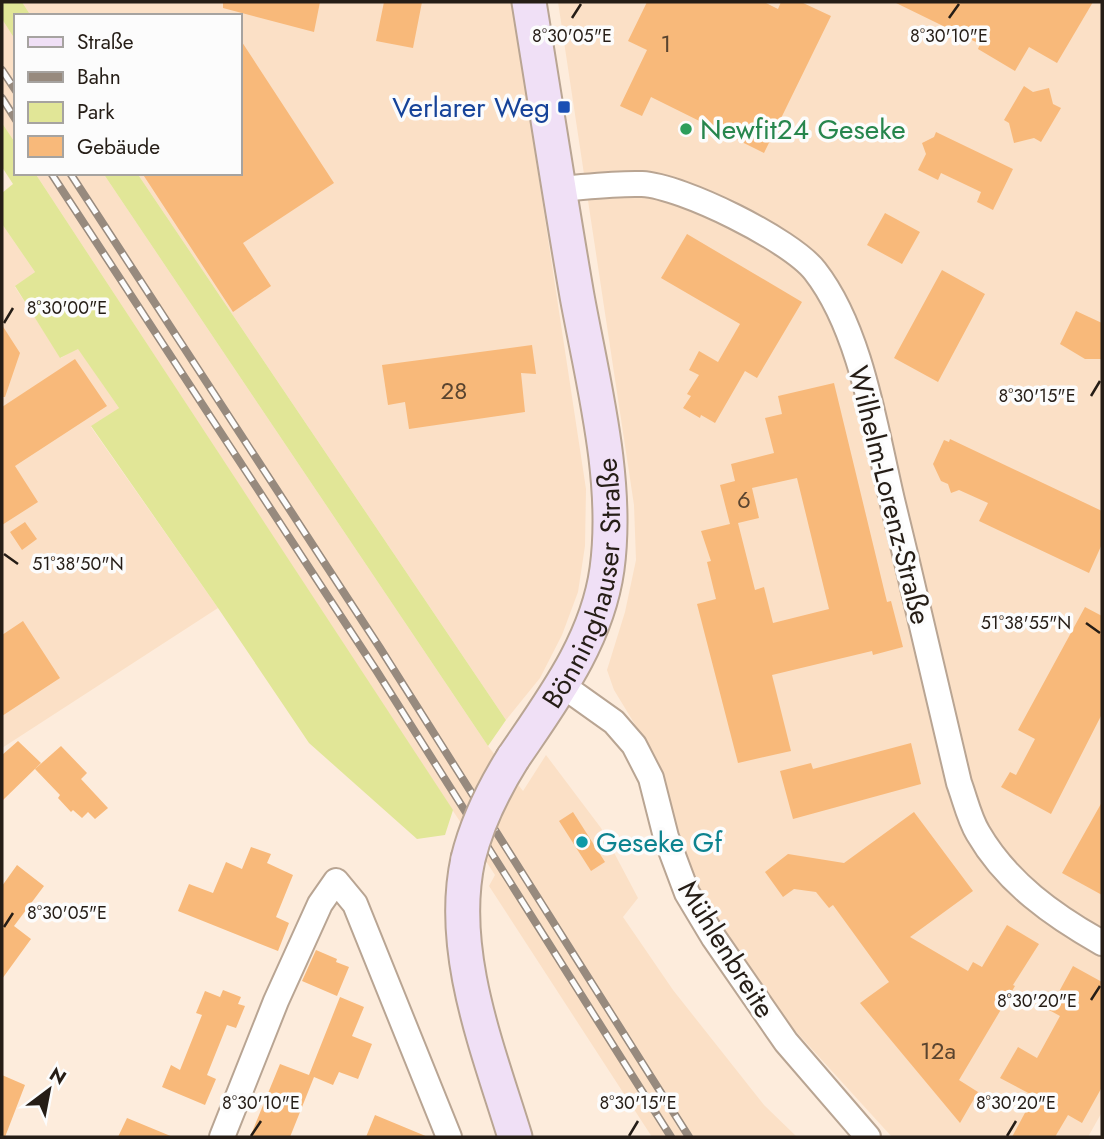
<svg xmlns="http://www.w3.org/2000/svg" width="1104" height="1139" font-family="Jost,sans-serif">
<style>
.built{fill:#fbe0c6}
.green{fill:#e1e697}
.building{fill:#f8b97a;fill-rule:evenodd}
.lines{fill:none;stroke-linecap:round;stroke-linejoin:round}
.minor-casing{stroke:#b9a593;stroke-width:28}
.secondary-casing{stroke:#b9a593;stroke-width:37}
.minor{stroke:#fff;stroke-width:24}
.secondary{stroke:#f0e0f6;stroke-width:33}
.rail-casing{stroke:#978a7e;stroke-width:8}
.rail{stroke:#fcfcfc;stroke-width:5;stroke-dasharray:16;stroke-linecap:butt}
.secondary-bridge-casing{stroke:#b9a593;stroke-width:37;stroke-linecap:butt}
.secondary-bridge{stroke:#f0e0f6;stroke-width:33}
.ticks{fill:none;stroke:#251d16;stroke-width:2.5}
.transit-dot{fill:#1a4fb4;stroke:#fcfcfc;stroke-width:2.5}
.leisure-dot{fill:#2e9e5b;stroke:#fcfcfc;stroke-width:2.5}
.culture-dot{fill:#0f9aa8;stroke:#fcfcfc;stroke-width:2.5}
.labels{text-anchor:middle;stroke-width:7;stroke-linejoin:round;paint-order:stroke}
.number-label{font-size:24px;fill:#5a442f}
.transit-label{font-size:28px;fill:#164399;stroke:#fcfcfc;text-anchor:end}
.leisure-label{font-size:28px;fill:#27864d;stroke:#fcfcfc;text-anchor:start}
.street-label{font-size:28px;fill:#251d16;stroke:#fcfcfc}
.culture-label{font-size:28px;fill:#0d838f;stroke:#fcfcfc;text-anchor:start}
.ticks-label{font-size:18px;text-anchor:middle;fill:#251d16;stroke:#fcfcfc;stroke-width:7;stroke-linejoin:round;paint-order:stroke}
</style>
<rect width="100%" height="100%" fill="#fdecdc"/>
<path class="built" d="M22,2H512L586,489L585,546L578,592L562,635L540,678L506,720L137,173H240V16H31Z
M558,2H1102V1112L1088,1137H892L789,1024L720,925L687,865L656,759L614,690L607,670L625,612L636,560L634,505Z
M2,19L16,41V144L2,123Z
M35,173H103L488,746L523,791L546,755L601,828L638,898L623,917L673,990L764,1105L797,1137H652L489,886L495,875Z
M2,224L35,272L15,287L61,358L78,348L119,408L91,427L218,608L2,748Z"/>
<path class="green" d="M2,2H22L31,16H16V41L2,19Z
M2,123L16,144V173H35L453,810L445,835L417,839L309,743L218,608L91,426L119,408L78,349L60,358L15,286L35,272L2,224V193L13,184L2,167Z
M103,173H137L506,720L488,746Z"/>
<path class="building" d="M223,2H320L314,32L223,8Z
M384,2H422L413,48L376,41Z
M647,2H764L778,9L781,2H801L831,16L764,153L651,97L642,116L620,106L647,50L628,41Z
M894,2H1093L1057,63L1029,47L1015,71L978,49L980,44Z
M240,39L334,183L243,243L271,286L233,312L142,173H240Z
M1024,86L1033,92L1049,88L1053,104L1061,108L1041,142L1034,138L1014,143L1009,123L1004,120Z
M936,132L1013,169L993,210L977,202L981,192L941,173L938,180L918,170L926,154L922,143L934,137Z
M885,213L920,232L902,264L867,245Z
M687,234L802,302L757,378L745,371L715,423L701,415L700,418L683,408L691,396L687,394L699,375L689,370L699,351L718,362L740,324L661,278Z
M942,270L985,294L938,382L894,358Z
M1076,311L1102,323V359H1085L1060,344Z
M2,325L20,353L5,397H2Z
M532,345L536,374L521,373L525,412L409,429L405,402L388,405L382,365Z
M75,359L107,406L15,466L38,502L2,525V407Z
M834,383L887,602L891,601L903,647L873,655L872,651L772,675L791,751L738,763L697,604L716,599L707,562L711,561L701,531L730,524L720,485L735,481L731,464L774,453L765,418L782,414L778,396ZM797,478L829,609L773,623L764,587L755,590L738,523L759,518L752,488Z
M950,439L1102,511V544L1089,573L979,521L988,503L959,490L951,493L948,484L941,481L933,464L944,440L949,442Z
M25,522L37,539L22,550L10,532Z
M1085,607L1102,616V714L1051,814L1001,787L1010,772L1016,775L1035,739L1018,730Z
M23,621L60,678L2,716V635Z
M18,741L41,763L2,801V755Z
M911,743L921,784L793,819L780,771L811,763L813,769Z
M61,746L87,773L81,779L108,808L95,819L88,812L82,818L73,810L71,812L58,798L60,795L35,769Z
M1102,802V895L1062,873Z
M573,812L605,862L591,871L559,821Z
M914,812L973,891L910,937L968,971L973,962L982,967L1007,925L1039,944L1013,985L1015,986L959,1080L978,1092L960,1123L860,1003L889,982L833,905L829,908L816,892L794,889L783,897L765,872L788,854L844,863Z
M251,847L271,854L267,863L293,875L276,917L289,923L278,951L178,911L189,884L213,893L226,862L242,869Z
M17,865L44,886L14,926L31,939L2,979V886Z
M316,950L337,959L336,962L349,967L337,996L302,981Z
M1073,966L1102,982V1087L1082,1123L1068,1115L1055,1137H1012L1034,1096L1000,1078L1018,1047L1037,1058L1060,1016L1049,1010Z
M223,990L241,997L238,1004L245,1006L236,1028L227,1025L207,1075L216,1079L205,1105L162,1087L171,1065L180,1070L202,1015L196,1013L205,991L220,997Z
M340,997L364,1007L352,1036L372,1044L358,1079L339,1072L333,1085L314,1077L290,1137H250L280,1064L309,1075Z
M2,1075L25,1085L5,1137H2Z
M375,1115L428,1137H366Z
M127,1118L173,1137H118Z"/>
<g class="lines">
<g class="minor-casing">
<path id="minor" d="M558,189C586,187 615,183 642,184C682,186 791,240 815,271C861,330 875,428 892,500C915,594 937,688 959,783C965,799 969,818 978,833C1007,883 1054,916 1102,943
M562,685L614,722L634,745L651,778L666,837L687,893L714,938L786,1042L868,1137
M222,1137L276,1001L320,904L336,881L355,904L449,1137"/>
</g>
<g class="secondary-casing">
<g id="secondary">
<path id="s1" d="M513,758C553,699 597,641 607,569C619,481 593,383 577,296C560,198 545,100 529,2"/>
<path d="M468,859C448,951 488,1049 515,1137"/>
</g>
</g>
<use href="#minor" class="minor"/>
<use href="#secondary" class="secondary"/>
<g class="rail-casing">
<path id="rail" d="M2,70L16,91
M2,98L16,120
M51,173L376,670L671,1137
M70,173L380,648L689,1137"/>
</g>
<use href="#rail" class="rail"/>
<g class="secondary-bridge-casing">
<path id="secondary-bridge" d="M468,859C477,822 493,790 513,758"/>
</g>
<use href="#secondary-bridge" class="secondary-bridge"/>
</g>
<path class="ticks" d="M572,18L581,4M949,18L959,4M4,323L13,308M1091,396L1100,381M4,554L18,564M1086,623L1100,633M4,927L13,913M1091,1000L1100,986M251,1136L261,1121M629,1136L638,1121M1007,1136L1016,1121"/>
<rect class="transit-dot" x="557" y="100" width="14" height="14" rx="3.5"/>
<circle class="leisure-dot" cx="686" cy="129" r="7"/>
<circle class="culture-dot" cx="582" cy="842" r="7"/>
<g class="labels">
<g class="number-label">
<text x="666" y="52">1</text>
<text x="454" y="399">28</text>
<text x="744" y="508">6</text>
<text x="938" y="1059">12a</text>
</g>
<g class="transit-label">
<text x="550" y="117">Verlarer Weg</text>
</g>
<g class="leisure-label">
<text x="700" y="139">Newfit24 Geseke</text>
</g>
<g class="street-label">
<text transform="translate(890 495) rotate(76)" y="10">Wilhelm-Lorenz-Straße</text>
<text dy="10" stroke="none"><textPath href="#s1" startOffset="194">Bönninghauser Straße</textPath></text>
<text transform="translate(727 949) rotate(58)" y="10">Mühlenbreite</text>
</g>
<g class="culture-label">
<text x="596" y="852">Geseke Gf</text>
</g>
</g>
<g class="ticks-label">
<text x="572" y="42">8°30'05"E</text>
<text x="949" y="42">8°30'10"E</text>
<text x="67" y="314">8°30'00"E</text>
<text x="1037" y="402">8°30'15"E</text>
<text x="78" y="570">51°38'50"N</text>
<text x="1026" y="629">51°38'55"N</text>
<text x="67" y="919">8°30'05"E</text>
<text x="1037" y="1007">8°30'20"E</text>
<text x="261" y="1109">8°30'10"E</text>
<text x="638" y="1109">8°30'15"E</text>
<text x="1016" y="1109">8°30'20"E</text>
</g>
<rect width="1104" height="1139" fill="none" stroke="#251d16" stroke-width="7"/>
<rect x="14" y="14" width="228" height="161" fill="#fcfcfc" stroke="#a6a3a0" stroke-width="2"/>
<rect x="28" y="37" width="35" height="10" fill="#f0e0f6" stroke="#a6a3a0" stroke-width="2"/>
<text x="77" y="49" font-size="21" fill="#251d16">Straße</text>
<rect x="28" y="72" width="35" height="10" fill="#978a7e" stroke="#a6a3a0" stroke-width="2"/>
<text x="77" y="84" font-size="21" fill="#251d16">Bahn</text>
<rect x="28" y="102" width="35" height="21" fill="#e1e697" stroke="#a6a3a0" stroke-width="2"/>
<text x="77" y="119" font-size="21" fill="#251d16">Park</text>
<rect x="28" y="136" width="35" height="21" fill="#f8b97a" stroke="#a6a3a0" stroke-width="2"/>
<text x="77" y="154" font-size="21" fill="#251d16">Gebäude</text>
<g transform="translate(49 1090) rotate(32)" stroke="#fcfcfc" stroke-width="5" paint-order="stroke">
<path d="M0-5L12 26L0 18L-12 26Z" fill="#251d16"/>
<text y="-10" font-size="19" font-weight="bold" text-anchor="middle" fill="#251d16">N</text>
</g>
</svg>
